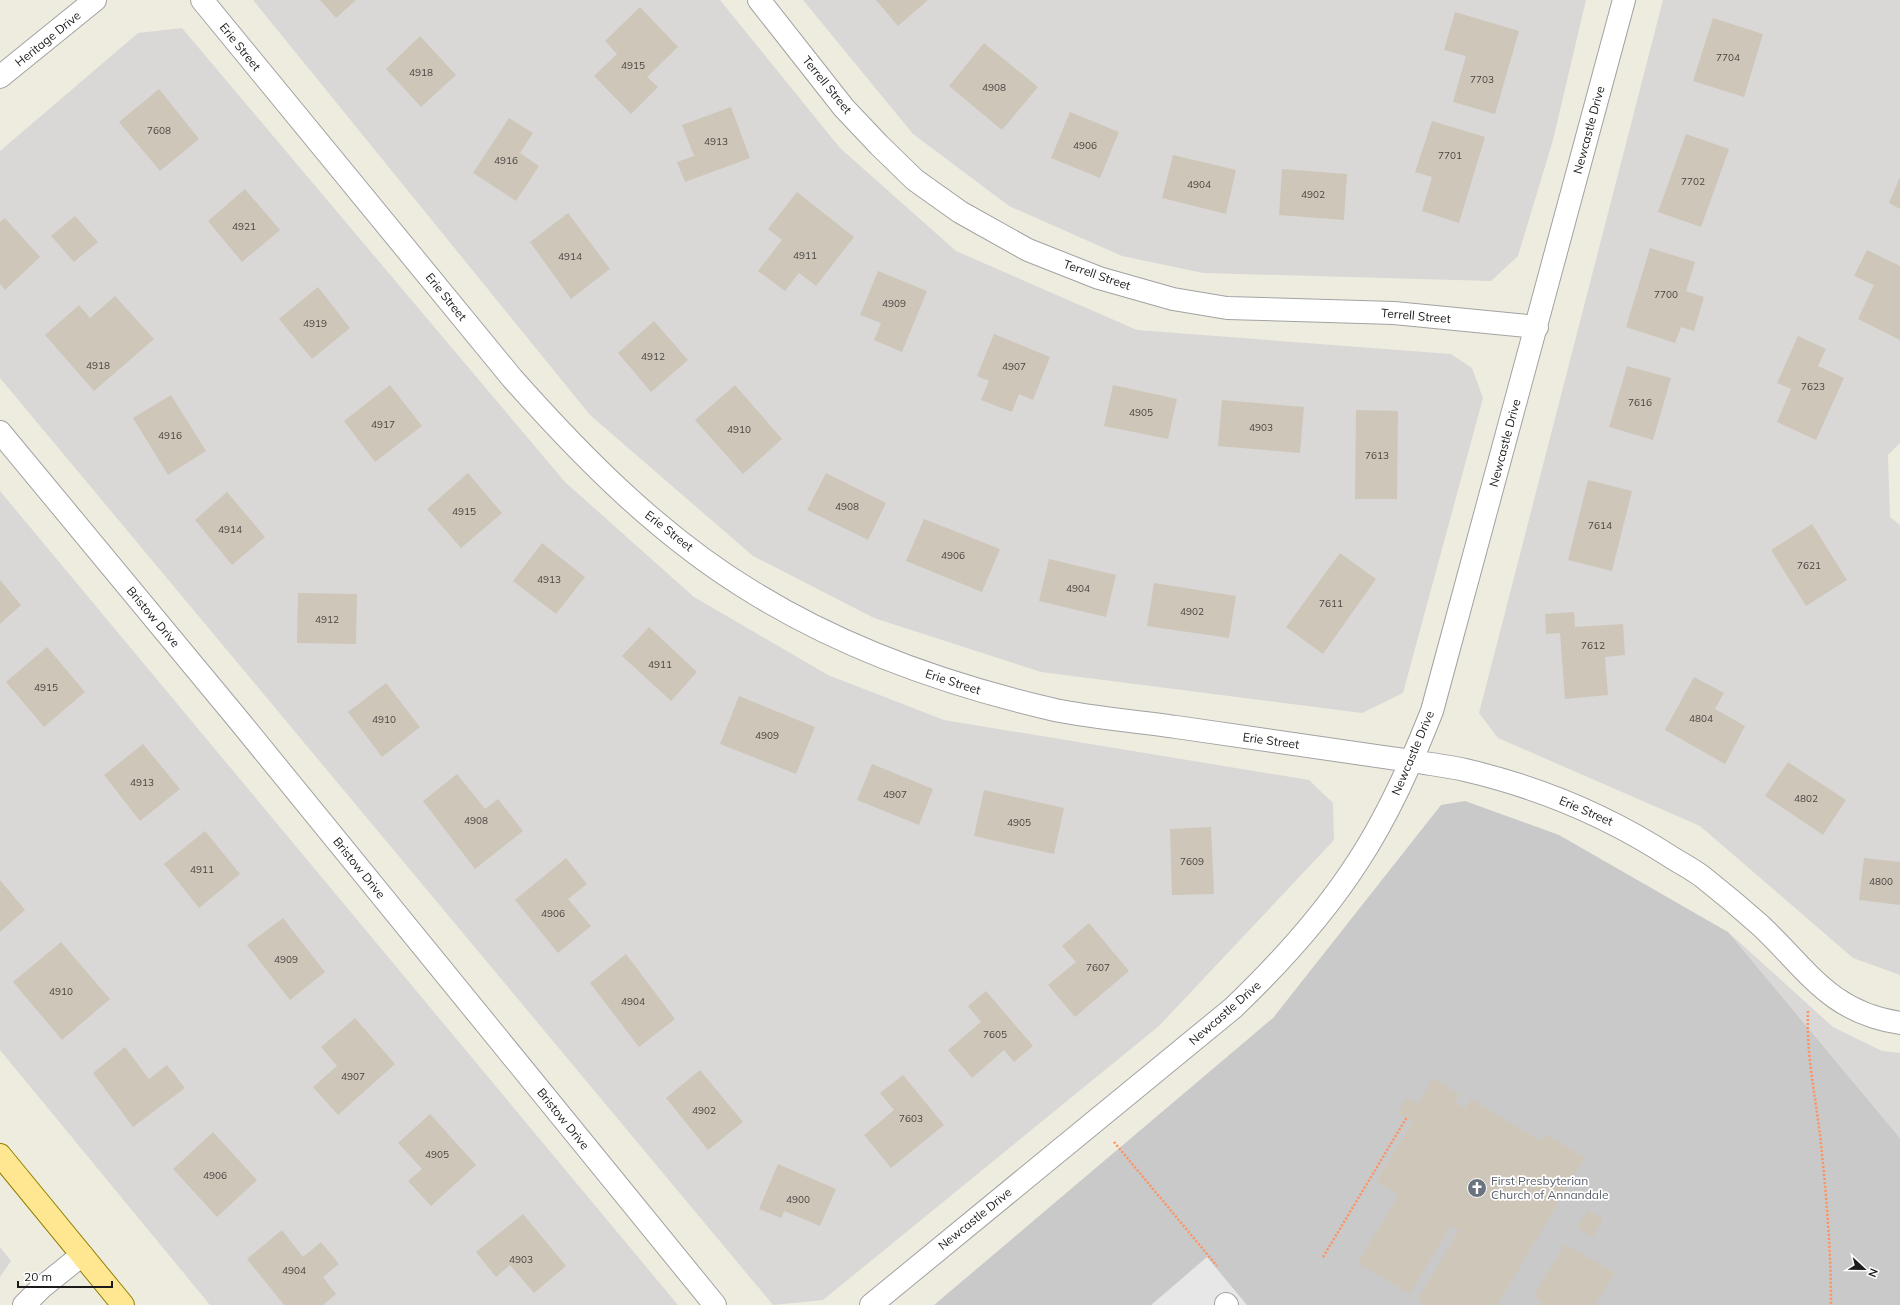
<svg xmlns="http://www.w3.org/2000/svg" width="1900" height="1305" font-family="Mulish,sans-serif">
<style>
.residential{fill:#d9d8d7}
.religious{fill:#c9c9c9}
.parking{fill:#e7e7e7}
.building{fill:#cec6b8}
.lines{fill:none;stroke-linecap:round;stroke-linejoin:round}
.minor-casing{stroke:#a2a2a2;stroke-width:24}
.major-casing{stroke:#918000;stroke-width:24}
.path{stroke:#ff915e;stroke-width:2.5;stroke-dasharray:2 2;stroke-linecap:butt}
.minor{stroke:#fff;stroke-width:22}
.major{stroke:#ffe792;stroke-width:22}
.labels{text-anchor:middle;stroke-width:3.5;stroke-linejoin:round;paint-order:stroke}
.number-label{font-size:10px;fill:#484642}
.street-label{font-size:12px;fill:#1b1b1b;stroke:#fff}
.worship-label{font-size:12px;fill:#5b616d;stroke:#fff;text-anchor:start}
</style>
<rect width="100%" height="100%" fill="#eeecdf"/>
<path class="residential" d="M253,0H720L840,148L956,251L1137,330L1451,354L1472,368L1483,398L1403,693L1362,713L1041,672L874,618L753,556L590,415Z
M803,0H1586L1553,140L1518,256L1491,281L1203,273L1122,256L1009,206L913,134Z
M1663,0H1900V443L1888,455L1890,517L1900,525V975L1853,958L1700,826L1498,738L1479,713Z
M182,28L565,482L694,597L828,675L944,720L1309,780L1333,803L1334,840L1159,1026L823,1300L773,1305L0,378V151L138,33Z
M0,491L678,1305H210L0,1050Z
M1728,932L1833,1027L1882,1051L1900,1053V1138Z
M0,1247L11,1261L0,1277Z"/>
<path class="religious" d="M1465,801L1559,835L1728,932L1900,1138V1305H934L1273,1018L1441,805Z"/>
<path class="parking" d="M1207,1257L1247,1305H1151Z"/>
<path class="building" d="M320,0H356L336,18Z
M876,0H928L898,26Z
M640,7L678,47L647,77L658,87L631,114L594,76L617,54L605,41Z
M1455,12L1519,31L1495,114L1453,102L1466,56L1444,50Z
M1713,18L1763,34L1744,97L1693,81Z
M420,36L456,75L421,107L386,69Z
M984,43L1038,87L1002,130L949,86Z
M159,89L199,139L160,171L119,122Z
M731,107L750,158L685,182L677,162L694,156L682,125Z
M1070,112L1119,132L1100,178L1051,158Z
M509,118L533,133L520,153L539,166L516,201L473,173Z
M1432,121L1485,137L1459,223L1422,211L1432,177L1415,172Z
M1686,134L1729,149L1701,227L1658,212Z
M1173,155L1236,170L1226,214L1162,198Z
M1282,169L1347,174L1344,220L1279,215Z
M1900,177V209L1889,203Z
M245,189L280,230L242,262L208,221Z
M797,192L854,237L816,286L799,273L785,291L758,271L782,240L768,229Z
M568,213L610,269L571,299L530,242Z
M75,216L98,242L74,262L51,236Z
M5,218L40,257L5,290L0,284V222Z
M1650,248L1695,262L1686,291L1704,297L1694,331L1681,327L1675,343L1626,327Z
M1867,250L1900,266V340L1858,319L1874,285L1854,276Z
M878,271L927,291L902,352L874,340L881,323L860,315Z
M318,287L350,328L312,359L279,319Z
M115,296L154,339L94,391L45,335L79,305L90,318Z
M654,321L688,360L651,392L618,353Z
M994,334L1050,357L1033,400L1019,394L1012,412L981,400L989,381L977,376Z
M1798,336L1826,349L1818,366L1844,378L1816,440L1777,422L1791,389L1777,383Z
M1627,366L1671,378L1653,440L1609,427Z
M390,385L422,426L375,462L344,421Z
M735,385L782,439L743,474L695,420Z
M1113,385L1177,399L1168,439L1104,426Z
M171,395L206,451L168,475L133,418Z
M1222,400L1304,407L1300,453L1218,446Z
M1356,410L1398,411L1397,499H1355Z
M468,473L502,513L461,548L427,509Z
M826,473L886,503L868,540L807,510Z
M1588,480L1632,491L1612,571L1568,560Z
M227,492L265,537L232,565L195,520Z
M924,519L1000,549L982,592L906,561Z
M1812,524L1847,580L1806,606L1771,550Z
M542,543L585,577L556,614L513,581Z
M1340,553L1376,579L1323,654L1286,627Z
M1049,559L1116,575L1106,617L1039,601Z
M0,580L21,605L0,624Z
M1154,583L1236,596L1229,638L1147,626Z
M298,593L357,594L356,644L297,643Z
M1574,612L1575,627L1623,624L1625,655L1605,657L1608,695L1565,699L1560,633L1546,634L1545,614Z
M649,627L697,672L671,701L622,656Z
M47,647L85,692L44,727L6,682Z
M1694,677L1724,693L1715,709L1745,726L1725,764L1665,730Z
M386,683L420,727L382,757L348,712Z
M739,696L815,727L796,774L720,744Z
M143,744L180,789L140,821L104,775Z
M1788,762L1846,800L1823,835L1765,796Z
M872,764L933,789L919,825L857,800Z
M457,774L485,809L498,799L523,831L475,869L423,801Z
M984,790L1064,808L1054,854L974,836Z
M1211,827L1214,894L1172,895L1170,829Z
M205,831L240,874L199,908L164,864Z
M566,858L587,884L568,899L591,926L558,953L515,900Z
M1864,858L1900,862V905L1859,900Z
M0,880L25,910L0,932Z
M283,918L325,972L290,1000L247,945Z
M1089,923L1129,971L1075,1017L1048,985L1076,962L1062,946Z
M61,942L110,999L62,1040L13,982Z
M626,954L675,1019L639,1047L590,983Z
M986,991L1033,1046L1014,1062L1004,1050L972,1078L948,1050L981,1022L968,1006Z
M355,1018L395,1064L338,1115L313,1087L337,1066L321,1047Z
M125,1047L149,1079L167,1065L185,1088L133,1127L93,1073Z
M700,1070L743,1122L708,1150L666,1098Z
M903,1075L944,1125L891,1168L864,1135L894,1110L880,1093Z
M1433,1078L1459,1094L1455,1102L1465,1109L1471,1099L1540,1141L1545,1134L1585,1158L1497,1305H1425L1417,1300L1459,1230L1451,1225L1410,1294L1358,1263L1399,1195L1376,1181L1413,1121L1398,1113L1407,1098L1418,1104Z
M430,1114L476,1165L431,1206L408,1181L422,1169L398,1143Z
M213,1132L257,1180L217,1217L173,1169Z
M778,1164L836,1189L820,1226L784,1211L781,1218L759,1209Z
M1588,1210L1603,1219L1593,1237L1577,1228Z
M523,1214L566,1266L534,1293L510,1265L496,1277L476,1252Z
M282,1230L303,1257L321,1242L339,1264L323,1277L336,1294L323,1305H284L247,1259Z
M1565,1244L1615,1273L1595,1305H1540L1542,1302L1533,1297Z"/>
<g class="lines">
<g class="minor-casing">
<path id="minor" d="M202,0L512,378C584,459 661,537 754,593C845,649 951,686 1055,710C1094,718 1136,721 1176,727C1254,738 1333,750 1412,761C1429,764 1448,766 1465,770C1538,787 1608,816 1671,857C1682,864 1694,870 1704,878C1723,893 1742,909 1760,925C1808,970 1829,1012 1900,1023
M759,0L844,108L879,145L915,180L960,212L1028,250L1099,278L1173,299L1227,308L1394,313L1537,327
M0,77L95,0
M0,432L241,723L715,1305
M1226,1304L1227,1305
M24,1305L41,1288L82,1255
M871,1305L1233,1008C1279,964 1322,917 1357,863C1388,816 1411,764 1432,711L1624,0"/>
</g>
<g class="major-casing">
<path id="major" d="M0,1155L123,1305"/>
</g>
<path class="path" d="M1808,1011C1806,1052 1815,1094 1820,1135C1826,1191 1831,1248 1831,1305
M1114,1142L1217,1266
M1323,1257L1407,1117"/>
<use href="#minor" class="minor"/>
<use href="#major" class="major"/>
</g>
<defs>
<g id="church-disc" transform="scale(1)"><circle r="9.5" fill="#6b7280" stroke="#fff"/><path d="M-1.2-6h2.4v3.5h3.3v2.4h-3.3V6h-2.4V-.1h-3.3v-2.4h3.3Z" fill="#fff"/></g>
</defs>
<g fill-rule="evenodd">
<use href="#church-disc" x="1477" y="1188"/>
</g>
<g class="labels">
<g class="number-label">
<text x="1728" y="61">7704</text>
<text x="633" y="69">4915</text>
<text x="421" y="76">4918</text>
<text x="1482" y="83">7703</text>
<text x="994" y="91">4908</text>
<text x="159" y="134">7608</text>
<text x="716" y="145">4913</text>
<text x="1085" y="149">4906</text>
<text x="1450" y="159">7701</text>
<text x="506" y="164">4916</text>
<text x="1693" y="185">7702</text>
<text x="1199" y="188">4904</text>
<text x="1313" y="198">4902</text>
<text x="244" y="230">4921</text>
<text x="805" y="259">4911</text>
<text x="570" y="260">4914</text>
<text x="1666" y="298">7700</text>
<text x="894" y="307">4909</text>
<text x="315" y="327">4919</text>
<text x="653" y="360">4912</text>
<text x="98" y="369">4918</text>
<text x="1014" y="370">4907</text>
<text x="1813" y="390">7623</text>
<text x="1640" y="406">7616</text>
<text x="1141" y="416">4905</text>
<text x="383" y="428">4917</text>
<text x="1261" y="431">4903</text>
<text x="739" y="433">4910</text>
<text x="170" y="439">4916</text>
<text x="1377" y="459">7613</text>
<text x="847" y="510">4908</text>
<text x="464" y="515">4915</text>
<text x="1600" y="529">7614</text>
<text x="230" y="533">4914</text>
<text x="953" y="559">4906</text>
<text x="1809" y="569">7621</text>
<text x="549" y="583">4913</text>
<text x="1078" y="592">4904</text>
<text x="1331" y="607">7611</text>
<text x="1192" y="615">4902</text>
<text x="327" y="623">4912</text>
<text x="1593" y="649">7612</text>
<text x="660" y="668">4911</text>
<text x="46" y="691">4915</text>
<text x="1701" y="722">4804</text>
<text x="384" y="723">4910</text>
<text x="767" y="739">4909</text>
<text x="142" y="786">4913</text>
<text x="895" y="798">4907</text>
<text x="1806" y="802">4802</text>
<text x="476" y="824">4908</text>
<text x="1019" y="826">4905</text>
<text x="1192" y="865">7609</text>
<text x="202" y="873">4911</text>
<text x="1881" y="885">4800</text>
<text x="553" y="917">4906</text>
<text x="286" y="963">4909</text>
<text x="1098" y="971">7607</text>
<text x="61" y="995">4910</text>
<text x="633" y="1005">4904</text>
<text x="995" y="1038">7605</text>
<text x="353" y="1080">4907</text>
<text x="704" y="1114">4902</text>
<text x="911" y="1122">7603</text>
<text x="437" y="1158">4905</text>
<text x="215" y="1179">4906</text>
<text x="798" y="1203">4900</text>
<text x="521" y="1263">4903</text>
<text x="294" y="1274">4904</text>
</g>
<g class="street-label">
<text transform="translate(48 39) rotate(-39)" y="4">Heritage Drive</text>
<text transform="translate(240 47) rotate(51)" y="4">Erie Street</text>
<text transform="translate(827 85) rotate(51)" y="4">Terrell Street</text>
<text transform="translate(1589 130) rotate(-75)" y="4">Newcastle Drive</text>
<text transform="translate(1097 275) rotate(19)" y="4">Terrell Street</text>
<text transform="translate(446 297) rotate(51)" y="4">Erie Street</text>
<text transform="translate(1416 316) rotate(5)" y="4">Terrell Street</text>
<text transform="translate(1505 443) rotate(-75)" y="4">Newcastle Drive</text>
<text transform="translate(669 531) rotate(38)" y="4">Erie Street</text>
<text transform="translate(153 617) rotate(50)" y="4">Bristow Drive</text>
<text transform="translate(953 682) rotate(18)" y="4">Erie Street</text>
<text transform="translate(1271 741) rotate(8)" y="4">Erie Street</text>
<text transform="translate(1413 753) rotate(-67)" y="4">Newcastle Drive</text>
<text transform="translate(1586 811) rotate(23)" y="4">Erie Street</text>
<text transform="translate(359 868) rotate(51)" y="4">Bristow Drive</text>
<text transform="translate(1225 1013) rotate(-41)" y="4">Newcastle Drive</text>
<text transform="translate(563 1119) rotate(51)" y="4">Bristow Drive</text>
<text transform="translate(975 1219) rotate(-39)" y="4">Newcastle Drive</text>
</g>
<g class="worship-label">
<text x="1491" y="1185">First Presbyterian<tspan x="1491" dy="14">Church of Annandale</tspan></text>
</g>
</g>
<g transform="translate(1864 1269) rotate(112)" stroke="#ffffff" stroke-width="3" paint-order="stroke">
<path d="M0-3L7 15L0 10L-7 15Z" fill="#1b1b1b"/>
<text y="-6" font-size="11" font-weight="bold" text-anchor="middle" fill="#1b1b1b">N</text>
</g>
<path d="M18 1281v6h94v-6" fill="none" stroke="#1b1b1b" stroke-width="2"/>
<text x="24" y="1281" font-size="12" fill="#1b1b1b" stroke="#ffffff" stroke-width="3" paint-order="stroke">20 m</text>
</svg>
